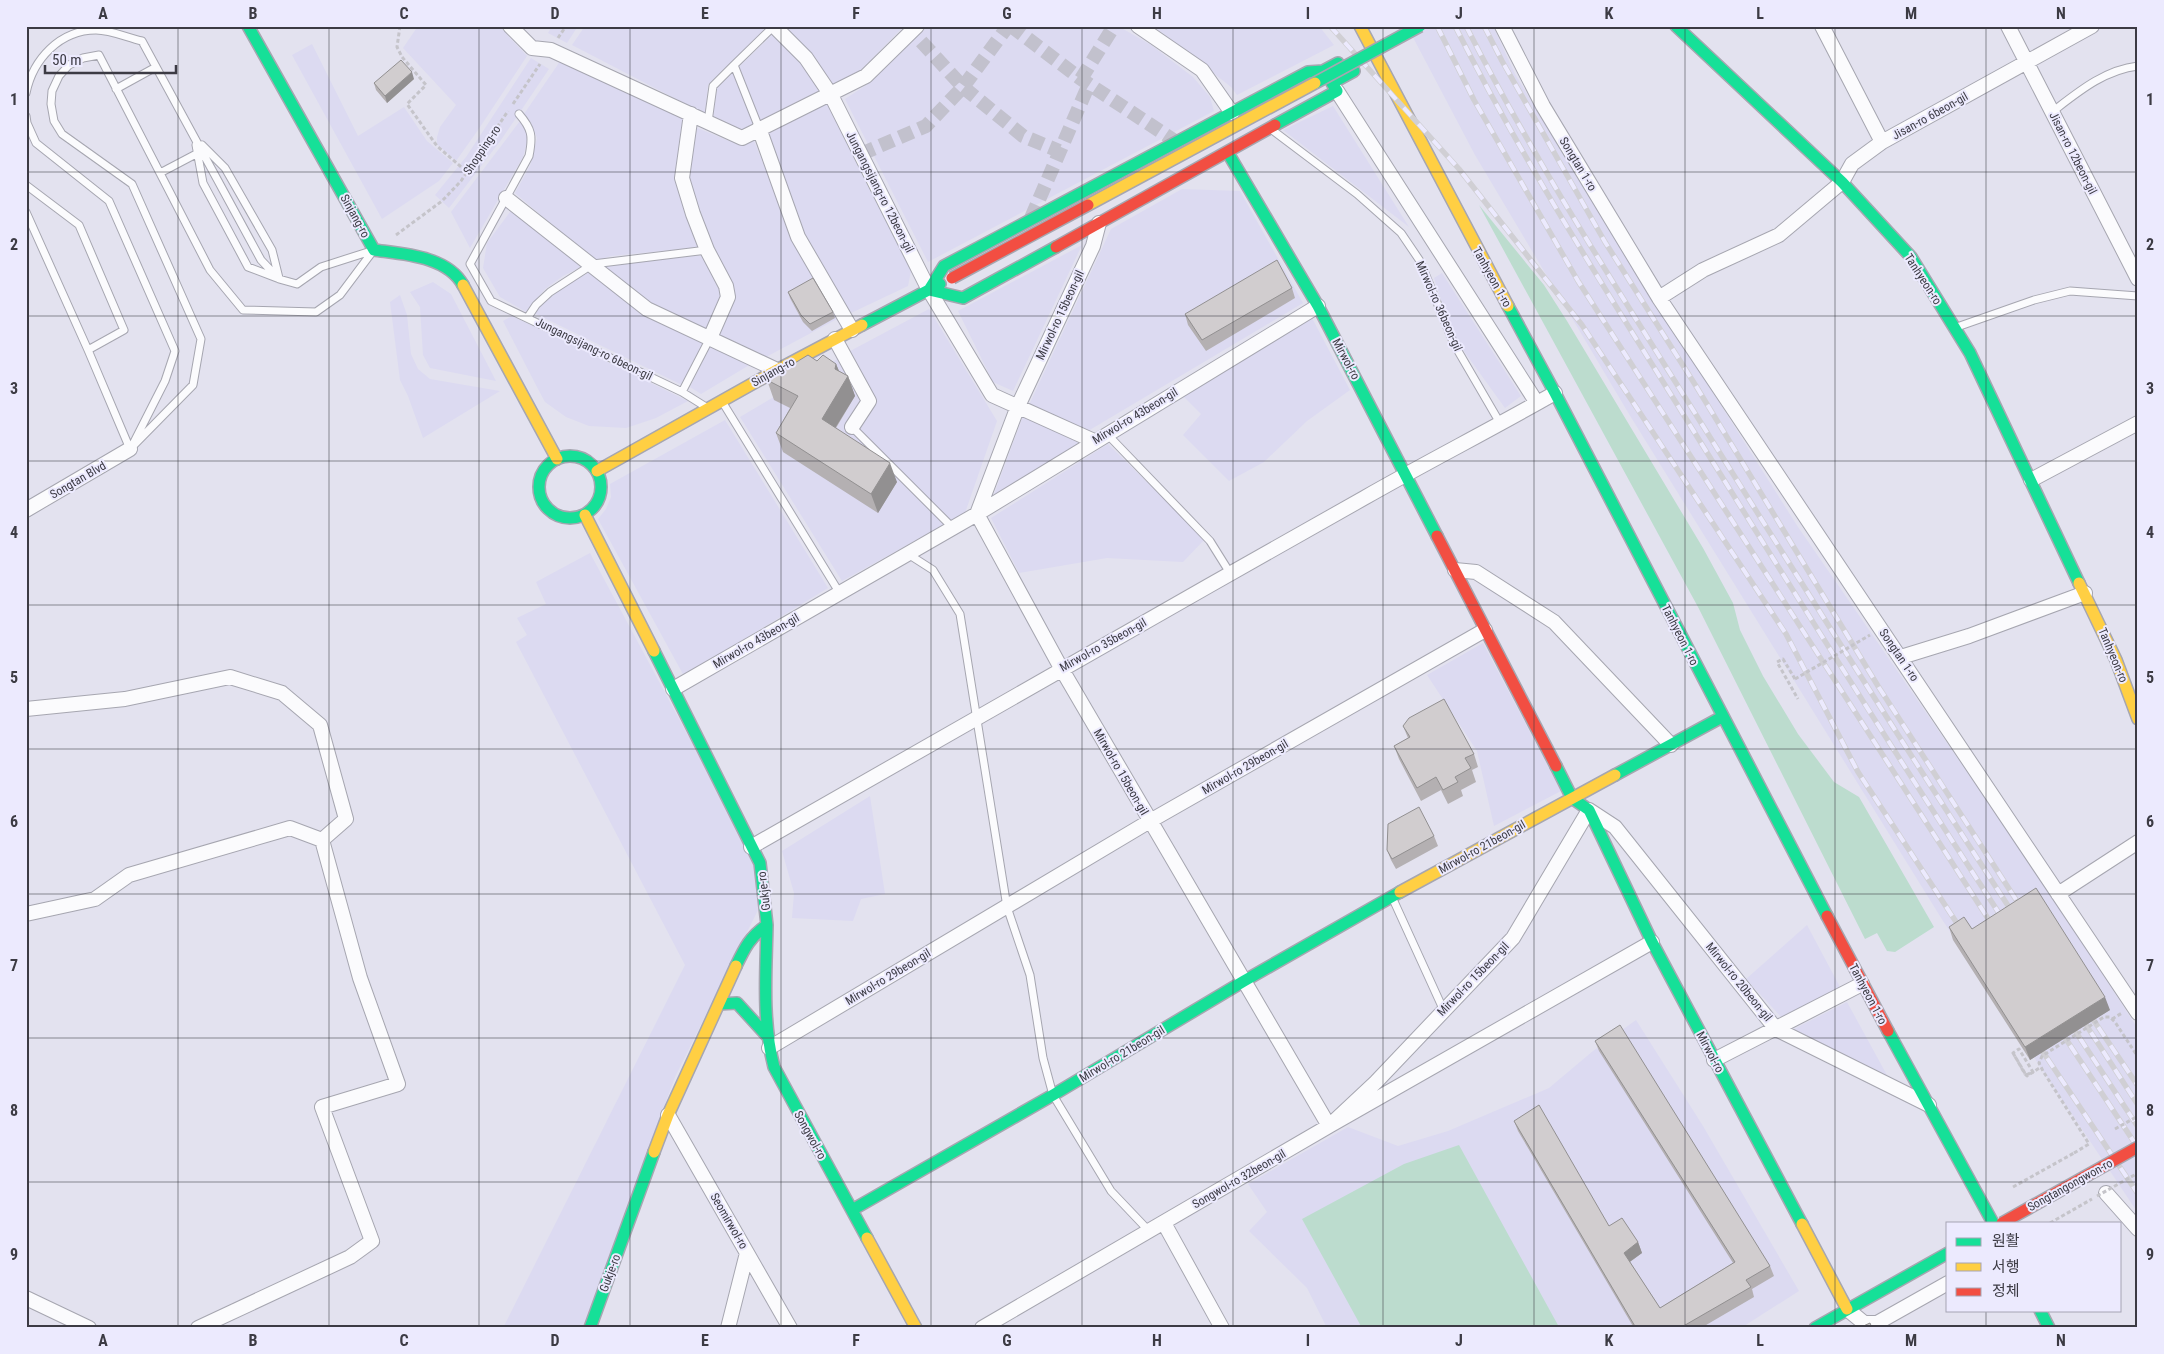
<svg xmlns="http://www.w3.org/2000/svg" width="2164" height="1354" font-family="'Roboto Condensed','Noto Sans KR',sans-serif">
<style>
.built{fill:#dcdaf1}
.green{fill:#bcdcce}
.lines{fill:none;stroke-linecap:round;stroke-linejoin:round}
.street-tunnel{stroke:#c2c1cd;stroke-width:14;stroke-dasharray:14 7;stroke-linecap:butt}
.lane-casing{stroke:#a6a6b0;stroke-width:9}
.street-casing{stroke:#a6a6b0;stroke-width:16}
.fast-casing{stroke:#a6a6b0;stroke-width:14}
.slow-casing{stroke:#a6a6b0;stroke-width:14}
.jam-casing{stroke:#a6a6b0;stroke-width:14}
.path{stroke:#c5c4ca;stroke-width:3;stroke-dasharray:4 2.5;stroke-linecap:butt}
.lane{stroke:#fbfbfd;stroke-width:7}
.street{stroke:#fbfbfd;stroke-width:14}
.fast{stroke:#16e098;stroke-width:11}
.slow{stroke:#ffcf43;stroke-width:11}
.jam{stroke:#f24e42;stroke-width:11}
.rail-casing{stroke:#d0cfd4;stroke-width:5.5}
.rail{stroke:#eceafe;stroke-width:4;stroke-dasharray:11;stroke-linecap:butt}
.fast-bridge-casing{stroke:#a6a6b0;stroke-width:14;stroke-linecap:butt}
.slow-bridge-casing{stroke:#a6a6b0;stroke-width:14;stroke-linecap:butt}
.jam-bridge-casing{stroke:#a6a6b0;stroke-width:14;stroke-linecap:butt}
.path-bridge{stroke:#c5c4ca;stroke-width:3;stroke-dasharray:4 2.5;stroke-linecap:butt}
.fast-bridge{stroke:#16e098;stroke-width:11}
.slow-bridge{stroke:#ffcf43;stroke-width:11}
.jam-bridge{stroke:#f24e42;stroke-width:11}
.wall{fill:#b4b0b2}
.shaded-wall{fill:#929091}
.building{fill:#d1cdcf;stroke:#929091}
.grid{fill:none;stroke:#3c3b44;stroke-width:1;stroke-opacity:0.55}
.labels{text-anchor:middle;stroke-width:4;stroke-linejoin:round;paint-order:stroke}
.street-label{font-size:12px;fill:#3c3b44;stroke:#eceafe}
.neatline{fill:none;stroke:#3c3b44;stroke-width:2}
.grid-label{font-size:16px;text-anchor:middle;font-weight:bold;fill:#3c3b44}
</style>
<rect width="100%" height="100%" fill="#e3e2ef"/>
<path class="built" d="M418,26H499L527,56L478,130L456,161L437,144V137L440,127L456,105L403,48Z
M552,26H578L567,43L548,33Z
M585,26H760L764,30L708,85L705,114L572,45Z
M783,26H904L858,73L834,87Z
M928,26H1118L1151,45L1193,77L1210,97L1214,111L928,262L845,99L871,82Z
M1152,26H1319L1334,45L1237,95L1231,87L1164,34Z
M1407,26H1493L1515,74L1597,210L1798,527L2038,875L2138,1029V1213L1943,921L1629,414L1475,155Z
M772,35L801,62L821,91L745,130L734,129L713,118L717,88Z
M312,44L358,136L404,107L427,141L453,163L439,181L382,219L292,55Z
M563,57L685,117L677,175L702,247L611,256L595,261L515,193L530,166L537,138L531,123L524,114Z
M531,58L549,69L501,140L449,208L435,195L466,157Z
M827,103L912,266L908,286L851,313L803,238L762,135Z
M1333,106L1409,227L1283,130Z
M520,121L525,128L528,139L523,157L470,248L451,212Z
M695,127L739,145L753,138L794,241L839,318L766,357L718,334L733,294L706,240L688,188Z
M1182,189L1240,191L1303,303L1088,431L1029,405L1111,229Z
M513,208L585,265L563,276L545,289L526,312L500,297L483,268L487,243Z
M1082,245L1013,391L993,382L958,311Z
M706,255L722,290L708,332L644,300L604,268L613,264Z
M592,271L705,340L682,385L534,313L540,306L566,285Z
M1442,273L1521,396L1505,408L1453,336L1434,278Z
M433,282L451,294L496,381L430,368L423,355L420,307L410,292Z
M400,295L407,315L411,354L418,369L430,379L500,391L423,438L408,396L400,380L390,302Z
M929,309L997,421L965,513L842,581L740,417L854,349Z
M512,316L688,401L656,418L626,428L589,426L566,417L545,402L538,389L503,321Z
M1312,318L1350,390L1307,421L1264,462L1229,481L1183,435L1201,414L1182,395Z
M712,343L751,364L701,394L690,387Z
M1023,416L1079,443L993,497Z
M725,420L828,588L684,676L598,519L606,509L611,497L610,484Z
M1108,444L1205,539L1183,562L1107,558L1019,573L991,518Z
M590,553L757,864L762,902L675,1077L583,1328H503L685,965L516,642L527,635L517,618L546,604L536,582Z
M1483,643L1561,791L1494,826L1477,751L1427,675Z
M870,796L885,894L861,899L853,921L792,918L794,893L782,851Z
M1807,925L1840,987L1782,1018L1746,979Z
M1847,1002L1888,1077L1794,1029Z
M1636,1020L1703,1126L1799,1291L1741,1328H1327L1307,1288L1249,1231L1267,1212L1248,1184L1348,1127L1398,1146L1448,1131L1549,1088L1593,1051Z"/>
<path class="green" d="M1479,205L1544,285L1567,321L1703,548L1733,603L1740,630L1763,676L1798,734L1834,782L1859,797L1934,927L1895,952L1887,951L1877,933L1865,939L1698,607Z
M1459,1145L1559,1327L1557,1328H1362L1302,1219L1404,1164Z"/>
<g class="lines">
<path class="street-tunnel" d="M907,26L963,87L1023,136L1059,151
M1011,26L1081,79L1175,141
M1081,79L1114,26
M861,154L926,126L963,87L1008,26
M1031,218L1089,84"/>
<g class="lane-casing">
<path id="lane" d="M116,89L156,67
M26,93C33,59 60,30 96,30C111,30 128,38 142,41L261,260L279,279L297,284L321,267L371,251
M2052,112C2078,92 2104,70 2138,66
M519,114C532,129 533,136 529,156L470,264L491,301L682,392L706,407
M26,116L27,123L36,143L109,201L175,351L165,381L134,442
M708,122L713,86L734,65
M759,128L734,65L774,26
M1271,129L1357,194L1401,233L1420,261L1454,344L1500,423
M196,145L203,183L248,267L277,278
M202,145L225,168L272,250L279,278
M160,173L198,153
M26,185L79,225L124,330L88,350
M26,212L88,350L130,449
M528,317L536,305L550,292L593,264L707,250
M1957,327L2034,300L2070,291L2138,296
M682,392L710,338
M723,403L839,592
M852,427L953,528
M1107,434L1210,541L1230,573
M130,449L193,385L201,339L132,184L62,134L54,121L51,104L52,91L59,76L69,65L83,58L99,55L210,270L243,310L316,312L340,295L373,251
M908,554L933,570L960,614L1007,907L1030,975L1043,1058L1053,1095L1111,1191L1149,1231
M1392,897L1444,1011"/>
</g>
<g class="street-casing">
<path id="street" d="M510,26L532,48L551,50L742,138L866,76L917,26
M774,26L806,58L831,95L929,290L992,395L1094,441
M1138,26L1202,70L1232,113
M1502,26L1543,106L1659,298L2138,1013
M1822,26L1882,142
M2008,26L2138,279
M1337,91L1537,403
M691,114L682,178L693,214L707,250L726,286L728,297L710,338
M759,128L798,237L852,330
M506,198L647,309L777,370
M1099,223L1093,246L1018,406L977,514L1061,668L1329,1126L1652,942
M1659,298L1703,270L1779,235L1842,182L1852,164L1882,142L2092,26
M835,339L869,401L852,427
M2031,480L2138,423
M26,510L130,449
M1455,570L1476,572L1554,622L1671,745
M1901,657L1969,636L2085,593
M673,689L977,514L1318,306
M26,709L125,699L230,677L282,693L320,725L346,819L322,840L360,978L398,1084L322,1107L372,1241L350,1257L198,1328
M751,847C956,731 1159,613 1364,498C1427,462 1492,429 1555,393
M2058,894L2138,842
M26,914L95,899L129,875L290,828L322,840
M769,1048L1150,821L1485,630
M1714,1060L1862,984
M668,1115L790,1328
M2106,1193L2138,1229
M1164,1223L1222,1328
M26,1298L89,1328
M1847,1309L1864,1323H1877L1948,1283
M728,1328L747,1253
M982,1328L1329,1126L1376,1082L1513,938L1589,810L1615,827L1776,1029L1929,1105"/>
</g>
<g class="fast-casing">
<path id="fast" d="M248,26L374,250C403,254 447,256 463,285
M1676,26L1842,182L1911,257L1970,353L2079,583
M1275,125L1337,91L1332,83L1354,71
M1228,153L1318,306L1437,536
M1056,247L963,298L929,290L944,266L1308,72L1323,71L1338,63
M1508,306L1555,393L1827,916
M862,325L940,284
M539 487a31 31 0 1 1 62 0a31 31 0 1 1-62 0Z
M654,651L760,863L767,925C750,937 745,947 736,966
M1556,766L1572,798L1589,810L1652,942L1802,1224
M1615,775L1722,717
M767,925C766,973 762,1020 774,1067L867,1238
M719,1004L737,1003L769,1038
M1888,1031L1993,1223
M852,1210L1053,1095L1244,981L1400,892
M2040,1310L2049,1328
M590,1328L654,1152
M1815,1328L1948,1253"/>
</g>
<g class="slow-casing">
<path id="slow" d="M1360,26L1508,306
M463,285L557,459
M597,471L777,370L862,325
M585,515L654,651
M2079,583L2116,660L2138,719
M1400,892L1615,775
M654,1152L668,1115L736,966
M1802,1224L1847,1309
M867,1238L916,1328"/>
</g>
<g class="jam-casing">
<path id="jam" d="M1056,247L1275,125
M1437,536L1556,766
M1827,916L1888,1031"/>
</g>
<path class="path" d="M400,26L397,47L402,57L426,85L407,104L437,146L467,172
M558,38L566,26
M513,104L540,64
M396,235L442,201L461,181L508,111
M1795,679L1783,659L1777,662L1798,699
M2112,1019L2122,1013
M2013,1053L2026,1075L2033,1072L2019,1049L2013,1053L2025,1074
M2013,1187L2074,1153
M2050,1223L2092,1199"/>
<use href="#lane" class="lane"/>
<use href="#street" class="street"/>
<use href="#fast" class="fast"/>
<use href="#slow" class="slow"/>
<use href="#jam" class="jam"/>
<g class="rail-casing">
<path id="rail" d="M1330,26L1459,169L1582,325L1786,634L1858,772L1964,934
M1437,26L1474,100L1578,281L1996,931
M1455,26C1522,159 1602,284 1680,409C1787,582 1895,753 2006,924
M1466,26C1532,156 1611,279 1688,402C1796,575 1905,747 2016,918
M1484,26L1502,61L1605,242L1696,386L1878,686L2024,912
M2086,1009L2138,1086
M2079,1014L2138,1105
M2068,1020L2138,1127
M2058,1027L2138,1148
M2035,1040L2138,1194"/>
</g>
<use href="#rail" class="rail"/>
<g class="fast-bridge-casing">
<path id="fast-bridge" d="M1315,83L1420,26"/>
</g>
<g class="slow-bridge-casing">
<path id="slow-bridge" d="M1088,205L1315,83"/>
</g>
<g class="jam-bridge-casing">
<path id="jam-bridge" d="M952,278L1088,205
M2002,1223L2138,1147"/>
</g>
<path class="path-bridge" d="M1795,679L1870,635
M2025,1074L2027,1076L2041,1067
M2115,1129L2138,1116
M2074,1153L2089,1144L2043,1071L2039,1063L2042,1056L2104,1017H2110L2115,1022L2138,1057
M2097,1196L2138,1173"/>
<use href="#fast-bridge" class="fast-bridge"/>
<use href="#slow-bridge" class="slow-bridge"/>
<use href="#jam-bridge" class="jam-bridge"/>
</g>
<path class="wall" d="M414,79L387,103L376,90L374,83Z
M1292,288L1295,298L1206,351L1188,325L1185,314Z
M788,292L833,312L835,318L812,331L803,322L790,298Z
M817,361L836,364L839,371L848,376L855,396L836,428L897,482L878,513L783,452L776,433L790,408L774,400L767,380Z
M1403,726L1474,754L1478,767L1472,770L1476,782L1461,790L1463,796L1448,804L1441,790L1421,801L1399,759L1394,746L1408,738Z
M1434,836L1438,846L1396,869L1391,860L1387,850Z
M1949,927L2110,1010L2030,1060L1953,940Z
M1595,1041L1770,1266L1774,1276L1752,1289L1754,1297L1701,1328H1634L1518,1131L1514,1121L1609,1226L1638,1242L1642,1253L1630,1262L1660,1308L1733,1263L1599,1051Z"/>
<path class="shaded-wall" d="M412,72L414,79L387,103L385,96Z
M836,364L844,383L848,376L855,396L829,438L822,419Z
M890,463L897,482L878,513L871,494Z
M2105,997L2110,1010L2030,1060L2025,1047Z
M1638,1242L1642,1253L1628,1263L1624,1253Z"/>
<path class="building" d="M401,60L412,72L385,96L374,83Z
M1277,260L1292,288L1202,340L1185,314Z
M813,278L833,312L810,324L801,315L788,292Z
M808,355L817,361L823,355L836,364L835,369L848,376L822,419L890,463L871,494L776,433L798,396L767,380Z
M1444,699L1474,754L1465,758L1471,768L1455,777L1458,782L1443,790L1436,777L1417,788L1394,746L1410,737L1403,726L1409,718Z
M1419,807L1434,836L1392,859L1387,850L1388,824Z
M2036,888L2105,997L2025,1047L1949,927L1964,917L1972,929Z
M1620,1025L1770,1266L1746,1280L1751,1287L1680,1328H1636L1514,1121L1539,1105L1609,1226L1622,1218L1638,1242L1624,1253L1660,1308L1735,1262L1595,1041Z
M1870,1323L1872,1328H1859Z"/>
<path class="grid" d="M178,26V1328M329,26V1328M479,26V1328M630,26V1328M781,26V1328M931,26V1328M1082,26V1328M1233,26V1328M1383,26V1328M1534,26V1328M1685,26V1328M1835,26V1328M1986,26V1223M26,172H2138M26,316H2138M26,461H2138M26,605H2138M26,749H2138M26,894H2138M26,1038H2138M26,1182H2138M1986,1310V1328"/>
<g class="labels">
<g class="street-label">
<text transform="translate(1930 116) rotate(-29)" y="4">Jisan-ro 6beon-gil</text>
<text transform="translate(482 150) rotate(-56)" y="4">Shopping-ro</text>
<text transform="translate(2073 153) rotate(63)" y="4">Jisan-ro 12beon-gil</text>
<text transform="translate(1578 164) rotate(59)" y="4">Songtan 1-ro</text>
<text transform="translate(880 192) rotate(63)" y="4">Jungangsijang-ro 12beon-gil</text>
<text transform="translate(355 216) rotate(61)" y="4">Sinjang-ro</text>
<text transform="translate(1492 277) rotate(61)" y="4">Tanhyeon 1-ro</text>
<text transform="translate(1923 279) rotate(57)" y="4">Tanhyeon-ro</text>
<text transform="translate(1439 306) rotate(66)" y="4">Mirwol-ro 36beon-gil</text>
<text transform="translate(1060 315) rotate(-65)" y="4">Mirwol-ro 15beon-gil</text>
<text transform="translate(594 349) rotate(26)" y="4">Jungangsijang-ro 6beon-gil</text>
<text transform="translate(1346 359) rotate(62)" y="4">Mirwol-ro</text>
<text transform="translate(773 372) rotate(-29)" y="4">Sinjang-ro</text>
<text transform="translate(1135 416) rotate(-31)" y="4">Mirwol-ro 43beon-gil</text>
<text transform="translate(78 480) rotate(-30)" y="4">Songtan Blvd</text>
<text transform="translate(1680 635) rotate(63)" y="4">Tanhyeon 1-ro</text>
<text transform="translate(756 641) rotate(-30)" y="4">Mirwol-ro 43beon-gil</text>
<text transform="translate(1103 645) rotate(-29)" y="4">Mirwol-ro 35beon-gil</text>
<text transform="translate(1899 655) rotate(56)" y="4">Songtan 1-ro</text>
<text transform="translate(2113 655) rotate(67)" y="4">Tanhyeon-ro</text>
<text transform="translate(1245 767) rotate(-30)" y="4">Mirwol-ro 29beon-gil</text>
<text transform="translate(1121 772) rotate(60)" y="4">Mirwol-ro 15beon-gil</text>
<text transform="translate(1482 847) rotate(-29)" y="4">Mirwol-ro 21beon-gil</text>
<text transform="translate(764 891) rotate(-97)" y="4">Gukje-ro</text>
<text transform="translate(888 977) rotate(-31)" y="4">Mirwol-ro 29beon-gil</text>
<text transform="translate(1473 979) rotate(-46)" y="4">Mirwol-ro 15beon-gil</text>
<text transform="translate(1739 982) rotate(51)" y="4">Mirwol-ro 20beon-gil</text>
<text transform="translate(1868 994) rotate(62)" y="4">Tanhyeon 1-ro</text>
<text transform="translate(1710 1052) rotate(62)" y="4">Mirwol-ro</text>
<text transform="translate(1122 1054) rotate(-31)" y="4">Mirwol-ro 21beon-gil</text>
<text transform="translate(810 1135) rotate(61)" y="4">Songwol-ro</text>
<text transform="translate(1239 1179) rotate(-30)" y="4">Songwol-ro 32beon-gil</text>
<text transform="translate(2070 1185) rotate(-29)" y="4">Songtangongwon-ro</text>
<text transform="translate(729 1221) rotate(60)" y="4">Seomirwol-ro</text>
<text transform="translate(610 1273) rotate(-70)" y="4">Gukje-ro</text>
</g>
</g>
<rect width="2164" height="1354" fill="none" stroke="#eceafe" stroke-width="55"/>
<rect x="1946" y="1222" width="175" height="90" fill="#eceafe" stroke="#a6a4b4"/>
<rect x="1956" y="1238" width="25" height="8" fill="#16e098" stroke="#a6a4b4"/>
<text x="1992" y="1246" font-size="15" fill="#3c3b44">원활</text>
<rect x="1956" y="1263" width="25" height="8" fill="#ffcf43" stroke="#a6a4b4"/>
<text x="1992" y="1272" font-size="15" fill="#3c3b44">서행</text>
<rect x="1956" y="1288" width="25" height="8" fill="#f24e42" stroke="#a6a4b4"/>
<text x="1992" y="1296" font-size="15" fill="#3c3b44">정체</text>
<path d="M45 65v8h131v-8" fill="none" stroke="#3c3b44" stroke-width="2.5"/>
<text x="52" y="65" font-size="15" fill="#3c3b44" stroke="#eceafe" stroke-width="4" paint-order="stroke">50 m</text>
<rect x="28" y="28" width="2108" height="1298" class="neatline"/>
<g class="grid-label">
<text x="103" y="19">A</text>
<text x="253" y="19">B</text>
<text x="404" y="19">C</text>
<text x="555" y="19">D</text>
<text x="705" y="19">E</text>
<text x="856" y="19">F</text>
<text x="1007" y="19">G</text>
<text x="1157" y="19">H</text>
<text x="1308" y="19">I</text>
<text x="1459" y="19">J</text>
<text x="1609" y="19">K</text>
<text x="1760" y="19">L</text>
<text x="1911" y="19">M</text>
<text x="2061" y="19">N</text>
<text x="14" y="105">1</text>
<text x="2150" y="105">1</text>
<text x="14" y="250">2</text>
<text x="2150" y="250">2</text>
<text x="14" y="394">3</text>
<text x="2150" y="394">3</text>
<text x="14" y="538">4</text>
<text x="2150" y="538">4</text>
<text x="14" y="683">5</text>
<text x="2150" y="683">5</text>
<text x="14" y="827">6</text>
<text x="2150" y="827">6</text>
<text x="14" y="971">7</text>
<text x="2150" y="971">7</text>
<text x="14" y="1116">8</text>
<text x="2150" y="1116">8</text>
<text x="14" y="1260">9</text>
<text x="2150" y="1260">9</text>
<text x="103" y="1346">A</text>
<text x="253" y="1346">B</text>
<text x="404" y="1346">C</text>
<text x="555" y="1346">D</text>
<text x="705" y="1346">E</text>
<text x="856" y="1346">F</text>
<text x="1007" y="1346">G</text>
<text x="1157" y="1346">H</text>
<text x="1308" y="1346">I</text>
<text x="1459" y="1346">J</text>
<text x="1609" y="1346">K</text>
<text x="1760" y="1346">L</text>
<text x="1911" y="1346">M</text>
<text x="2061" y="1346">N</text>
</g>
</svg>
